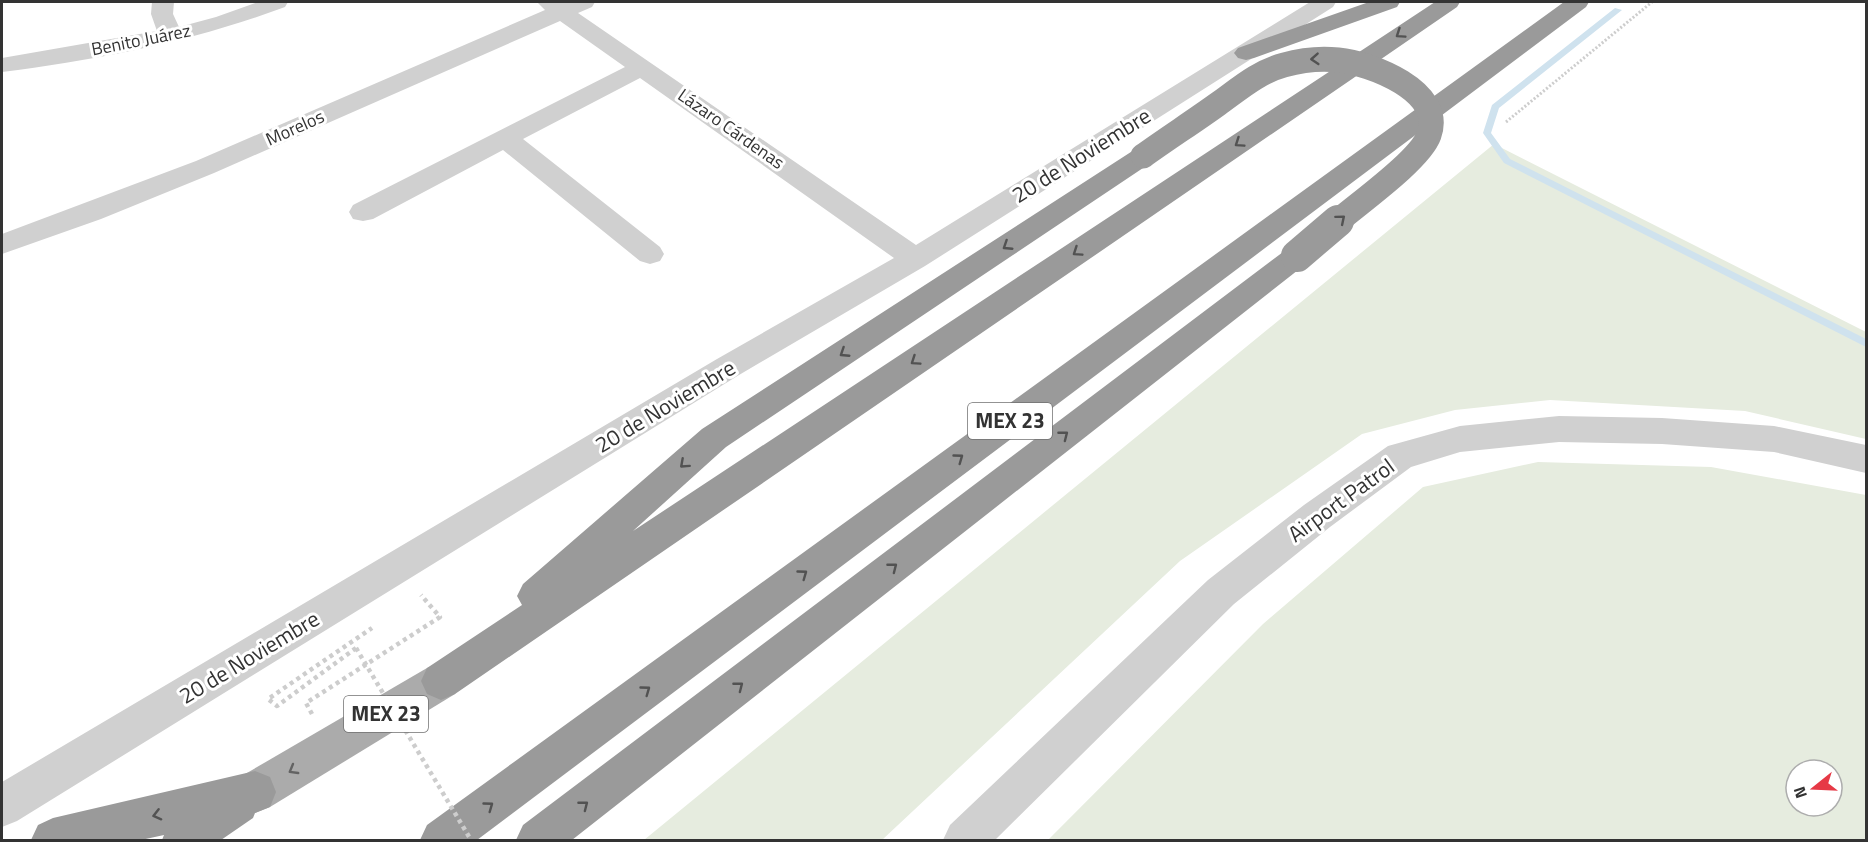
<svg xmlns="http://www.w3.org/2000/svg" width="1868" height="842" font-family="'Titillium Web',sans-serif">
<style>
.green{fill:#e6ecdf;fill-rule:evenodd}
.lines{fill:none;stroke-linecap:round;stroke-linejoin:round}
.stream{fill:#cfe2ee;fill-rule:evenodd}
.path-far1{stroke:#cdcdcd;stroke-width:3;stroke-dasharray:2 2;stroke-linecap:butt}
.path{stroke:#cdcdcd;stroke-width:4.5;stroke-dasharray:4 4;stroke-linecap:butt}
.minor{fill:#d0d0d0;fill-rule:evenodd}
.major{fill:#ababab;fill-rule:evenodd}
.highway{fill:#9a9a9a;fill-rule:evenodd}
.path-bridge{stroke:#cdcdcd;stroke-width:4.5;stroke-dasharray:4 4;stroke-linecap:butt}
.highway-bridge-far1{stroke:#9a9a9a;stroke-width:25}
.highway-bridge{stroke:#9a9a9a;stroke-width:32}
.oneway{stroke:#525252}
.oneway2{stroke:#636363}
.labels{text-anchor:middle;stroke-width:6;stroke-linejoin:round;paint-order:stroke}
.far-street-label{font-size:18px;fill:#333;stroke:#fff}
.shield{fill:#fff;stroke:#707070;stroke-width:1.5}
.shield-label{font-size:21px;font-weight:bold;fill:#333}
.street-label{font-size:22px;fill:#333;stroke:#fff}
</style>
<rect width="100%" height="100%" fill="#fff"/>
<path class="green" d="M1494,144L1866,332V439L1745,411L1550,400L1455,410L1362,434L1180,561L882,840H644Z
M1538,462L1711,467L1866,495V840H1048L1263,624L1423,487ZM1796,770H1832V806H1796Z"/>
<g class="lines">
<path class="stream" d="M1615,8L1622,10L1499,108L1491,133L1510,159L1866,339V347L1504,163L1483,133L1492,105Z"/>
<path class="path-far1" d="M1506,122L1652,2"/>
<path class="path" d="M356,648L277,706L268,699L372,628
M312,714L306,703L440,617L421,595"/>
<path class="minor" d="M152,2H174L173,14L179,27L216,17L258,2H288L285,7C194,41 98,60 2,72V58L157,31L151,14Z
M537,2H595L592,7L578,13L916,245L1310,2H1336L1333,7L925,266L739,375L17,821L2,827V782L717,359L894,258L640,78L523,139L660,247L664,254L660,261L650,264L640,261L503,150L373,219L363,221L353,219L349,212L353,205L625,67L560,21L214,173L101,219L2,254V234L196,161L545,10Z
M1559,416L1662,418L1774,426L1866,445V473L1774,452L1662,444L1559,442L1460,452L1411,467L1330,527L1234,604L995,840H943L950,825L1208,580L1304,505L1388,446L1460,426Z"/>
<path class="major" d="M441,662L455,668L461,681L455,694L270,807L255,813L240,807L234,792L240,777L427,668Z"/>
<path class="highway" d="M1369,2H1400L1397,7L1254,58L1246,60L1238,58L1234,53L1238,48Z
M1435,2H1460L1457,7L455,694L441,700L427,694L421,681L427,668L522,605L517,596L523,584L702,429L1134,150L1143,148L1152,150L1156,156L1152,162L726,447L633,531Z
M1564,2H1589L1586,7L477,840H420L427,825Z
M1297,246L1307,249L1311,256L1307,263L572,840H516L523,825L1287,249Z
M255,771L270,777L276,792L270,807L255,813L253,818L221,840H162L164,835L141,840H31L38,825L53,818Z"/>
<path class="path-bridge" d="M356,648L471,840"/>
<path class="highway-bridge-far1" d="M1143,156C1168,138 1193,122 1218,104C1239,89 1258,72 1284,65C1302,60 1320,58 1338,60C1370,63 1445,91 1429,135C1420,160 1359,203 1337,222"/>
<path class="highway-bridge" d="M1297,256L1338,221"/>
</g>
<defs><path id="oneway-chevron" d="M-2-3.5L2.5 0L-2 3.5" fill="none" stroke-width="1.6" stroke-linecap="round" stroke-linejoin="round" transform="scale(1.5)"/></defs>
<g class="oneway">
<use href="#oneway-chevron" transform="translate(1400 34) rotate(146)"/>
<use href="#oneway-chevron" transform="translate(1315 59) rotate(176)"/>
<use href="#oneway-chevron" transform="translate(1239 143) rotate(146)"/>
<use href="#oneway-chevron" transform="translate(1341 219) rotate(-40)"/>
<use href="#oneway-chevron" transform="translate(1007 246) rotate(147)"/>
<use href="#oneway-chevron" transform="translate(1077 252) rotate(146)"/>
<use href="#oneway-chevron" transform="translate(844 353) rotate(147)"/>
<use href="#oneway-chevron" transform="translate(915 361) rotate(146)"/>
<use href="#oneway-chevron" transform="translate(1064 435) rotate(-38)"/>
<use href="#oneway-chevron" transform="translate(959 458) rotate(-36)"/>
<use href="#oneway-chevron" transform="translate(684 464) rotate(138)"/>
<use href="#oneway-chevron" transform="translate(893 567) rotate(-38)"/>
<use href="#oneway-chevron" transform="translate(803 574) rotate(-36)"/>
<use href="#oneway-chevron" transform="translate(739 686) rotate(-38)"/>
<use href="#oneway-chevron" transform="translate(646 690) rotate(-36)"/>
<use href="#oneway-chevron" transform="translate(584 805) rotate(-38)"/>
<use href="#oneway-chevron" transform="translate(489 806) rotate(-36)"/>
<use href="#oneway-chevron" transform="translate(157 815) rotate(166)"/>
</g>
<use class="oneway2" href="#oneway-chevron" transform="translate(293 770) rotate(150)"/>
<g class="labels">
<g class="far-street-label">
<text transform="translate(141 40) rotate(-11)" y="6">Benito Juárez</text>
<text transform="translate(295 128) rotate(-24)" y="6">Morelos</text>
<text transform="translate(731 129) rotate(35)" y="6">Lázaro Cárdenas</text>
</g>
<g class="shield">
<rect x="968" y="403" width="84" height="36" rx="4.5"/>
<rect x="344" y="696" width="84" height="36" rx="4.5"/>
</g>
<g class="shield-label">
<text x="1010" y="428">MEX 23</text>
<text x="386" y="721">MEX 23</text>
</g>
<g class="street-label">
<text transform="translate(1081 155) rotate(-32)" y="8">20 de Noviembre</text>
<text transform="translate(665 406) rotate(-31)" y="8">20 de Noviembre</text>
<text transform="translate(1341 500) rotate(-36)" y="8">Airport Patrol</text>
<text transform="translate(249 657) rotate(-31)" y="8">20 de Noviembre</text>
</g>
</g>
<rect width="1868" height="842" fill="none" stroke="#333333" stroke-width="6"/>
<g transform="translate(1814 788) rotate(252)"><circle r="28" fill="#ffffff" stroke="#adadad" stroke-width="1.5"/>
<path d="M0-4.5L10 22L0 15L-10 22Z" fill="#e63946"/>
<text y="-9" font-size="16" font-weight="bold" text-anchor="middle" fill="#333333">N</text>
</g>
</svg>
